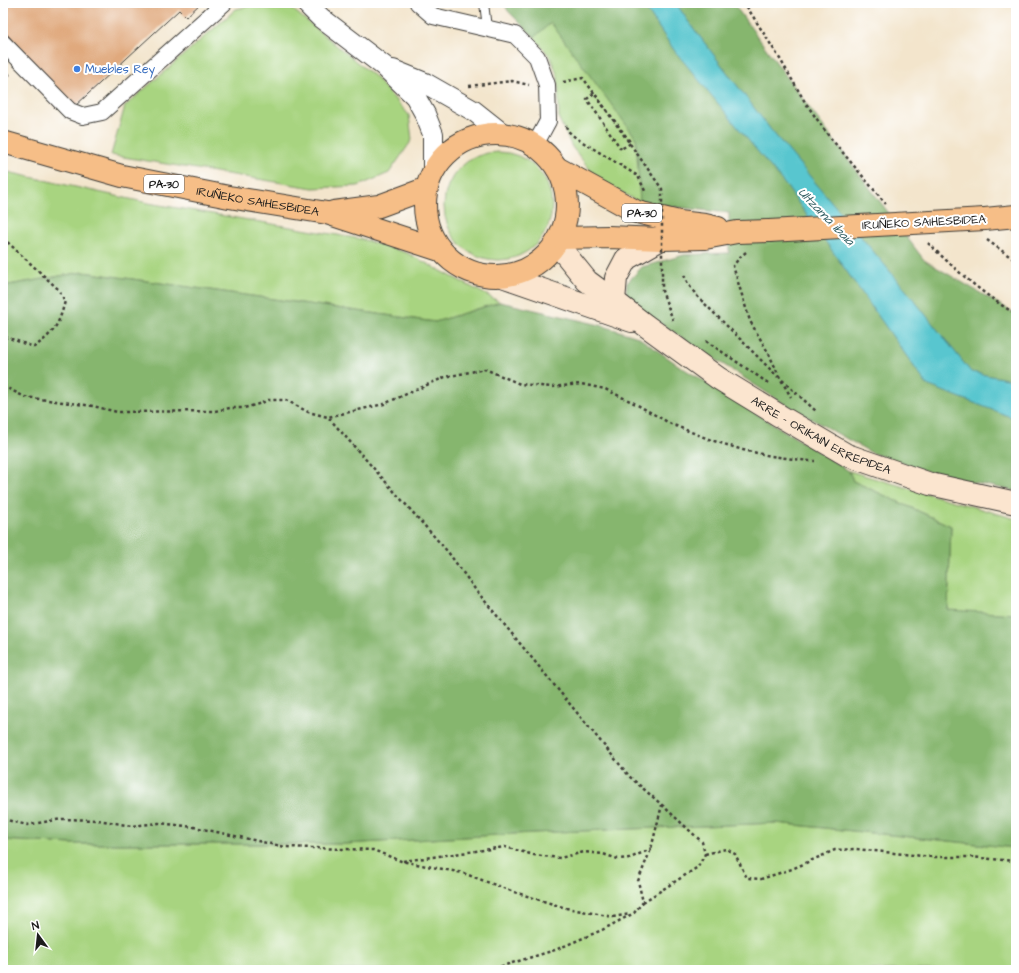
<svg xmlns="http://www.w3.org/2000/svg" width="1019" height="973" font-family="'Architects Daughter',sans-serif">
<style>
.green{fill:#a8d480;stroke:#62784e}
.forest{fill:#86b66e;stroke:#516945}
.water{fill:#59c6cf;stroke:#3a7176}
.building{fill:#e0a97d}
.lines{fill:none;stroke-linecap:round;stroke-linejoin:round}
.service-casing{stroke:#3c3a36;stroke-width:10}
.minor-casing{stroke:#3c3a36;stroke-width:18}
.tertiary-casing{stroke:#3c3a36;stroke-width:22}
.secondary-casing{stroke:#3c3a36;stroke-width:24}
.trunk-casing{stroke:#3c3a36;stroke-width:24}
.path{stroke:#3c3a36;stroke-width:2.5;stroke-dasharray:3 3;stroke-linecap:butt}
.service{stroke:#fff;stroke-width:8}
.minor{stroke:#fff;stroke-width:16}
.tertiary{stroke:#fff;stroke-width:20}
.secondary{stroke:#fbe5cf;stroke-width:22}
.trunk{stroke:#f6be87;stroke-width:22}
.trunk-bridge-casing{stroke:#3c3a36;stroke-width:24;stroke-linecap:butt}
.path-bridge{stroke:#3c3a36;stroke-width:2.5;stroke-dasharray:3 3;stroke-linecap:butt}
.trunk-bridge{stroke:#f6be87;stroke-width:22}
.shop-dot{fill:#3f7fe0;stroke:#fff;stroke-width:1.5}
.labels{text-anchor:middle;stroke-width:4;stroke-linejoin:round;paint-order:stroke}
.shield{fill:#fff;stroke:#606060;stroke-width:1}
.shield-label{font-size:11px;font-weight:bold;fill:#1c1c1c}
.shop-label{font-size:12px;fill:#366cbe;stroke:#fff;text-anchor:start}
.street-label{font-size:12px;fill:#1c1c1c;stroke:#fff}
.water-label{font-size:13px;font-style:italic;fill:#346064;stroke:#fff}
</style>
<rect width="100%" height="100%" fill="#fff"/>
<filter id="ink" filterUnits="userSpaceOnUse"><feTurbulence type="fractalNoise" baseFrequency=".025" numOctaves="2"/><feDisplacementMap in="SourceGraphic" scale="8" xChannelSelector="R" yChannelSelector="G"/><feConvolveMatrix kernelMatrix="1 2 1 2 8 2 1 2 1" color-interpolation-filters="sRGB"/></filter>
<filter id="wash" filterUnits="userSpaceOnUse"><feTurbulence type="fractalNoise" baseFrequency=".012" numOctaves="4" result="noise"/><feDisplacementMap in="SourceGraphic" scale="16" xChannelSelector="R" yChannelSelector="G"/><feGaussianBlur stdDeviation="0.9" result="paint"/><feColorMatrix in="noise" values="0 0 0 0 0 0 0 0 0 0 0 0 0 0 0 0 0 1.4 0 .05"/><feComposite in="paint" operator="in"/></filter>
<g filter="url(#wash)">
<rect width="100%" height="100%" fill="#f3e5cc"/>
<path class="green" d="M263,3H285L375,77L409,115L412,140L389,173L358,186L313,188L111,155L125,106L236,9Z
M551,22L637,138L640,203L596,177L572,147L559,119L558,77L551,58L534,37Z
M444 206a54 54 0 1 1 108 0a54 54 0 1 1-108 0Z
M3,171L148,203L361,239L407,253L500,302L435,322L83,272L3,286Z
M849,471L1016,519V614L948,611L951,526L853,481Z
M776,823L1016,848V970H3V840L72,844H345L532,833Z"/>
<path class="forest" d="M504,3H733L805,102L924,260L1016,314V491L944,477L872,453L778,400L626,301L627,283L642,267L684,255L729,253V213L640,203L636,138L551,23L534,37L508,11Z
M83,272L435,322L500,302L600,325L638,337L681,367L849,471L853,481L951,526L948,610L1016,614V848L776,823L532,833L345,844H72L3,840V286Z"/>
<path class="water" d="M642,3H676L688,21L771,130L910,295L971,372L1016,381V419L927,385L787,187L674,50Z"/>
<g id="blocks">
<path class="building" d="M3,3H201L186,17L179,10L74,107L3,30Z"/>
</g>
</g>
<g filter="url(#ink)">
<use href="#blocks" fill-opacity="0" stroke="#3c3a36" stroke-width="1"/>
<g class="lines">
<g class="service-casing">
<path id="service" d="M484,3L487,28"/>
</g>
<g class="minor-casing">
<path id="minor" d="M418,3L433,16L515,35L537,57L547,85L548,121L535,145
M3,43L70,111L83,116L102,112L224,3"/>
</g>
<g class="tertiary-casing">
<path id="tertiary" d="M306,3L321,18L384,66L415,96L425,114L433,134V169
M393,70L425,83L474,111L503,134"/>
</g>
<g class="secondary-casing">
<g id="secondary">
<path id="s1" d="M557,244L587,281L614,301L645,325L718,378L780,416L847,455L930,484L1016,503"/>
<path d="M505,277L632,321"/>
<path d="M614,301L616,278L626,259L661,239"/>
</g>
</g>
<g class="trunk-casing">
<g id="trunk">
<circle cx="496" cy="205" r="71"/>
<path id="s2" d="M3,142L122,176L229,197L327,213L437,249"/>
<path d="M557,168L637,212L679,222L705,225L718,228"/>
<path d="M334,212L379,206L425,189"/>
<path d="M985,219L1016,216"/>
<path d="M560,238L608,237L661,239L705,238L737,232L769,231"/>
</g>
</g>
<path class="path" d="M742,3L747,7L780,59L805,102L828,135L886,204
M3,77L10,74
M563,82L583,78L631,143L621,149
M469,86L512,81L529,85
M566,126L568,131L576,138L638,176L646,193
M3,238L58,289L65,301C59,325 54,333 34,347L3,336
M987,240L1016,261
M928,243C955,269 983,295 1016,314
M746,252L740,257L733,266L750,321L769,354L780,378L791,397
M684,275L688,284L697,296L778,377
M706,341L768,383
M782,380L817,412
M3,386L25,397L93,406L117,412L215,411L230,408H244L262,403L268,400H286L308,412L328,417
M3,820H7L27,825L62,819L98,820L132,826L159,823L194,827L285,847L373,850L401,861L463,873L514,892L566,908L613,917L630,914
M705,854L726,849L735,854L747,878L761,879L792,869L835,850L856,849L932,857H969L1016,861
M403,861L505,847L534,855L560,858L584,852L603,854L618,859L630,858L651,849
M643,902L698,867L705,854L702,842L662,805
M489,970L555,950L602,930L634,913L643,902L638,881L651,849L662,805L630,777L475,589L448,552L328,417L384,404L445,377L485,369L520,384L552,387L581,384L605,389L634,403L671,424L711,440L743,450L771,456L809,461H815"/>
<use href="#service" class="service"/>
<use href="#minor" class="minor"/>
<use href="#tertiary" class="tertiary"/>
<use href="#secondary" class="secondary"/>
<use href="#trunk" class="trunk"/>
<g class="trunk-bridge-casing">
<path id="trunk-bridge" d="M769,231L985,219"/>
</g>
<path class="path-bridge" d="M621,149L587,99L594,93L662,189V291L673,320"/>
<use href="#trunk-bridge" class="trunk-bridge"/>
</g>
</g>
<circle class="shop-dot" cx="77" cy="69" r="4"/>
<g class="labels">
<g class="shield">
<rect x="144" y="175" width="40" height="18" rx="3"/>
<rect x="622" y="204" width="40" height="18" rx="3"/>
</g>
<g class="shield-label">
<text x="164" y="188">PA-30</text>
<text x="642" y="217">PA-30</text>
</g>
<g class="shop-label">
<text x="85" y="73">Muebles Rey</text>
</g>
<g class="street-label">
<text dy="4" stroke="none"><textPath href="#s2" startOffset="262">IRUÑEKO SAIHESBIDEA</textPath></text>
<text transform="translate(924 222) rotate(-3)" y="4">IRUÑEKO SAIHESBIDEA</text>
<text dy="4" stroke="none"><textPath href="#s1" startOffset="329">ARRE - ORIKAIN ERREPIDEA</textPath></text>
</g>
<g class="water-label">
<text transform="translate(827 216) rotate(46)" y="5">Ultzama ibaia</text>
</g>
</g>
<rect width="1019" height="973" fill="none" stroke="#fff" stroke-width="16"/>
<g transform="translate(38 935) rotate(345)" stroke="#ffffff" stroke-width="3" paint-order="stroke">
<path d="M0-3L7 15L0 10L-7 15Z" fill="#1c1c1c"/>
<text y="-6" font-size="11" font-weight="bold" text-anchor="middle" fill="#1c1c1c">N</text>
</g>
</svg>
